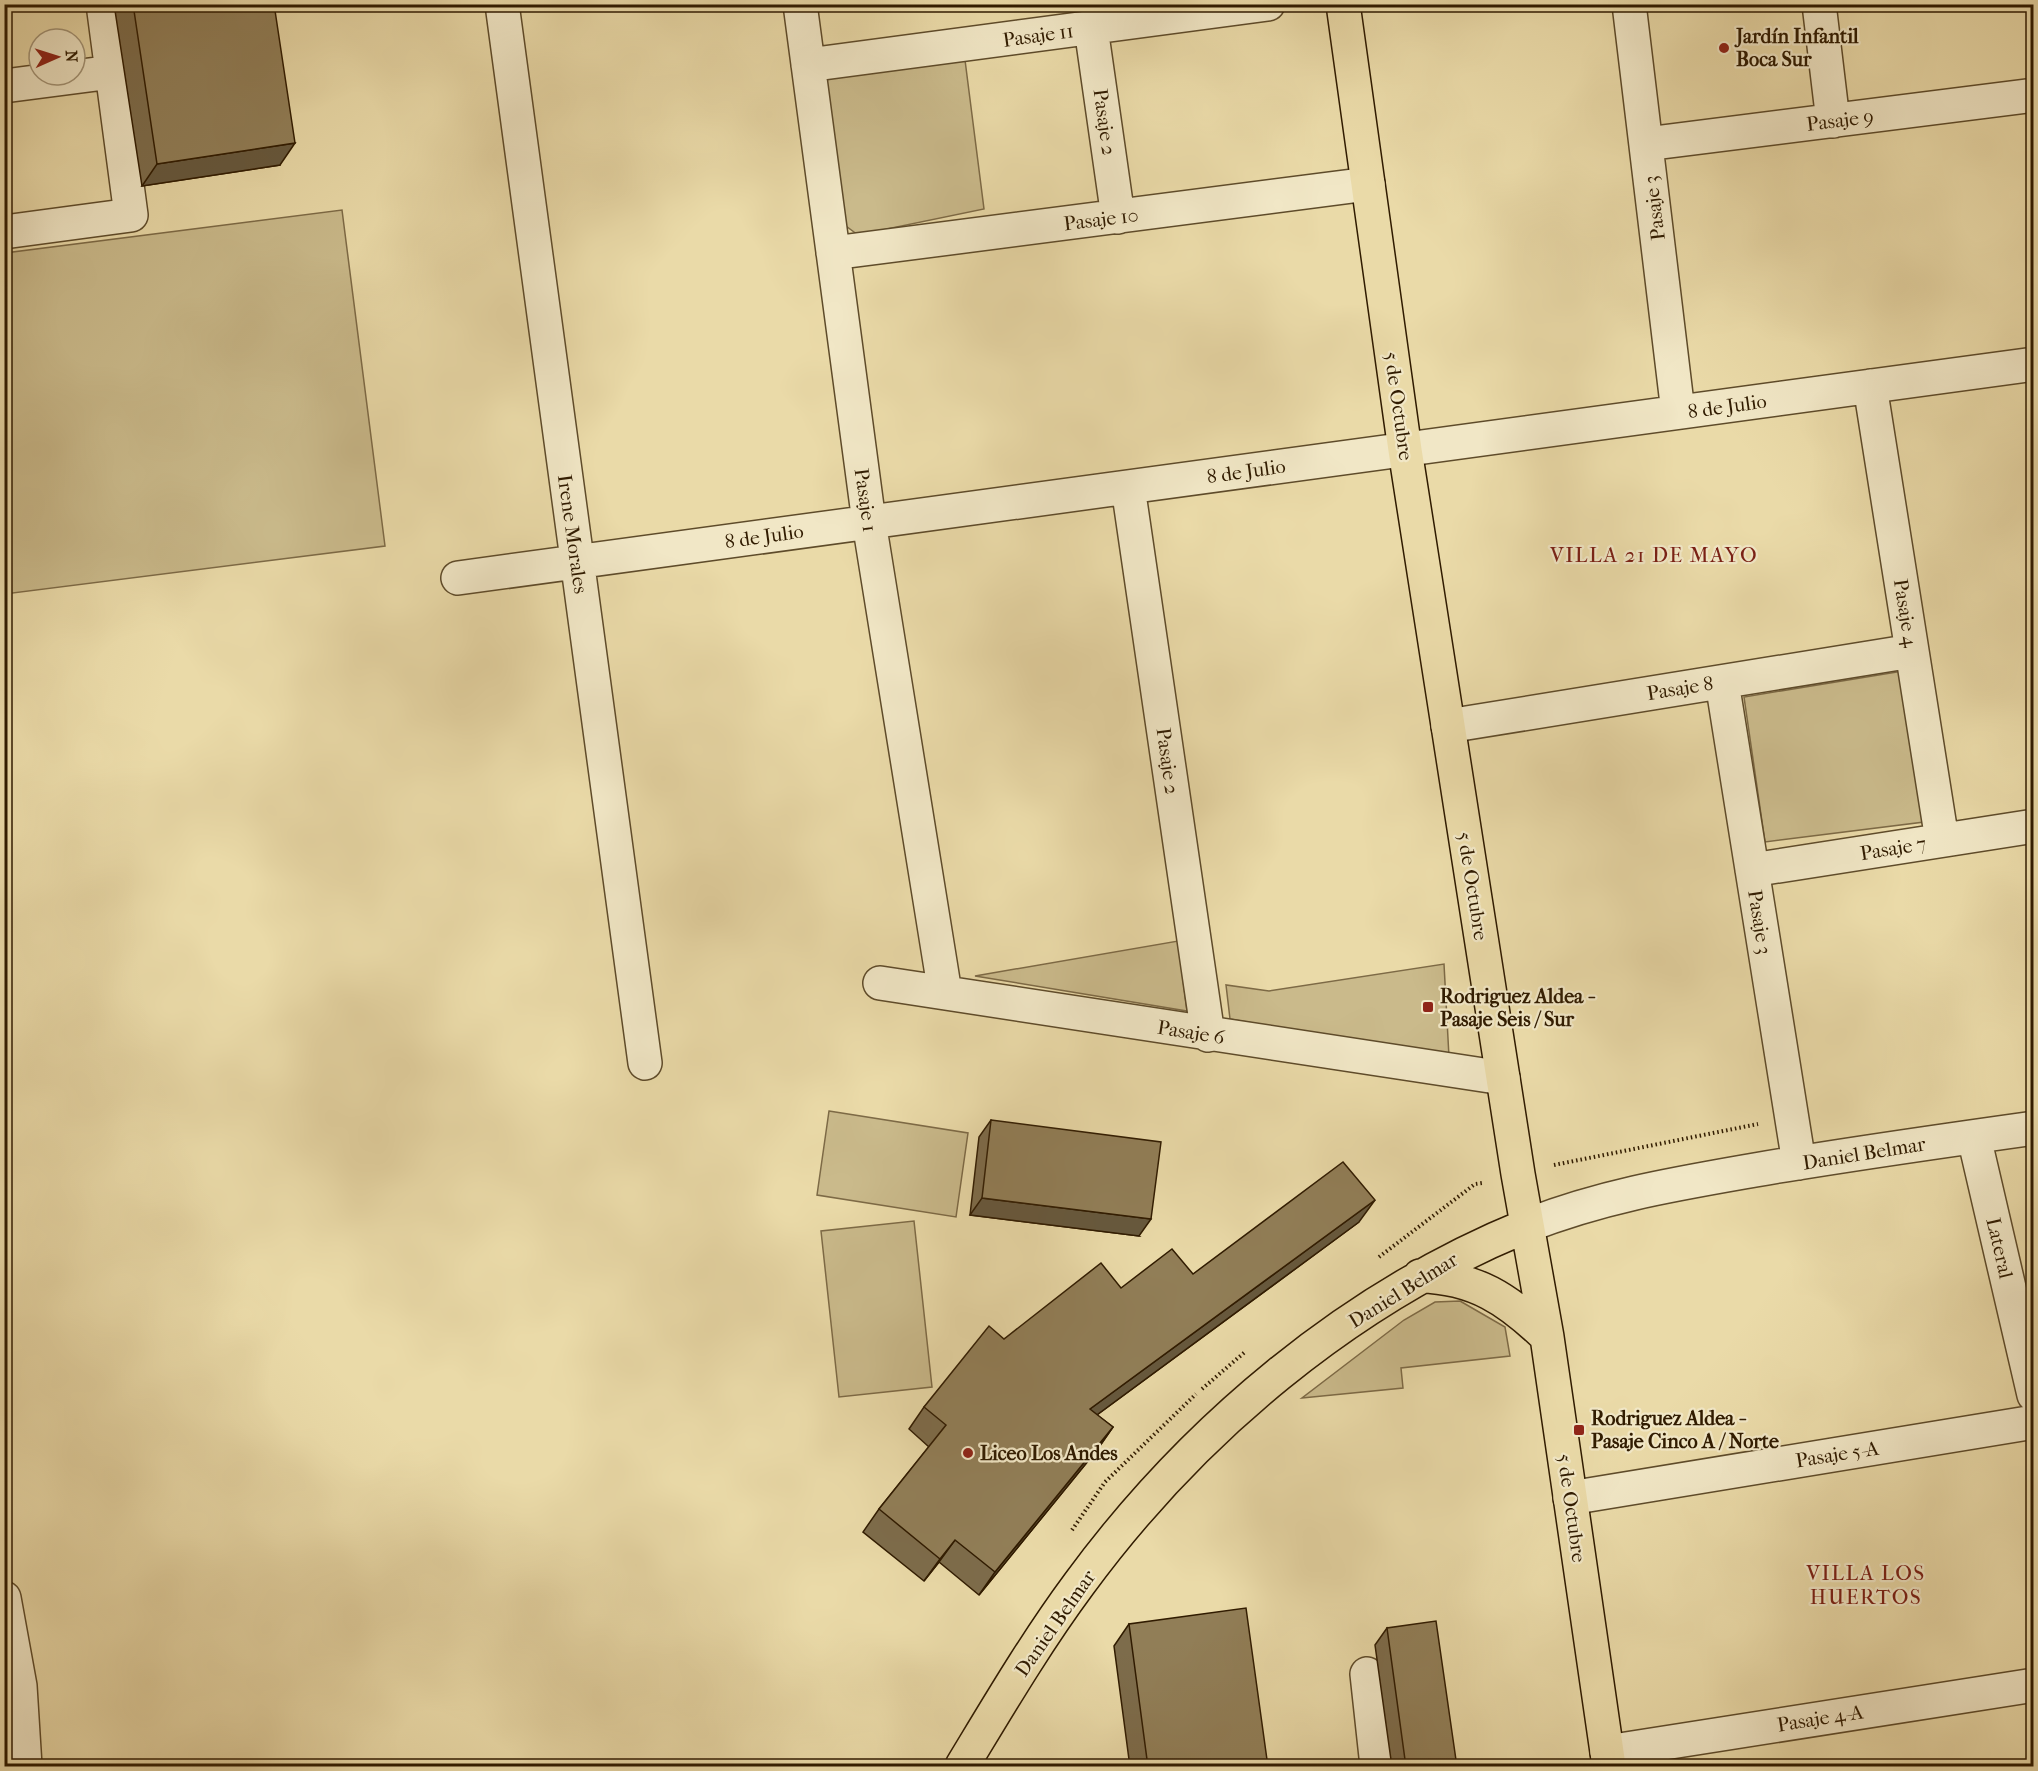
<svg xmlns="http://www.w3.org/2000/svg" width="2038" height="1771" font-family="'IM FELL French Canon',serif">
<style>
.park{fill:#caba8b;stroke:#7d6a46;stroke-width:1.5}
.lines{fill:none;stroke-linecap:round;stroke-linejoin:round}
.minor-casing{stroke:#5e4b2a;stroke-width:36}
.major-casing{stroke:#301b00;stroke-width:36}
.path{stroke:#301b00;stroke-width:4;stroke-dasharray:1.5 3;stroke-linecap:butt}
.minor{stroke:#f1e7c6;stroke-width:33}
.major{stroke:#eadaa8;stroke-width:33}
.wall{fill:#7d6c4b;stroke:#301b00;stroke-width:1.5}
.shaded-wall{fill:#66583d;stroke:#301b00;stroke-width:1.5}
.building{fill:#917e57;stroke:#301b00;stroke-width:1.5}
.poi-dot{fill:#8f2418;stroke:#f1e7c6;stroke-width:2}
.labels{text-anchor:middle;stroke-width:4.5;stroke-linejoin:round;paint-order:stroke}
.street-label{font-size:20px;fill:#301b00;stroke:#f1e7c6}
.poi-label{font-size:20px;font-weight:bold;fill:#301b00;stroke:#f1e7c6;text-anchor:start}
.neighbourhood-label{font-size:21px;letter-spacing:1.5px;fill:#7a1f14;stroke:#f1e7c6}
</style>
<rect width="100%" height="100%" fill="#eadaa8"/>
<filter id="stains"><feTurbulence type="fractalNoise" baseFrequency=".00333" numOctaves="4"/><feColorMatrix values="0 0 0 0 .2 0 0 0 0 .09 0 0 0 0 .02 0 0 0 .5 -.17"/></filter>
<radialGradient id="worn" r=".72"><stop offset=".6" stop-color="#630" stop-opacity="0"/><stop offset="1" stop-color="#630" stop-opacity=".3"/></radialGradient>
<path class="park" d="M965,60L984,209L858,235L842,223L820,82L839,76Z
M342,210L385,546L5,594V253Z
M1903,671L1924,822L1765,842L1744,697Z
M1178,941L1187,1011L975,976Z
M1444,964L1449,1057L1230,1019L1226,985L1269,991Z
M829,1111L968,1133L956,1217L817,1195Z
M914,1221L932,1387L839,1397L821,1231Z
M1460,1301L1505,1327L1510,1356L1401,1368L1403,1388L1302,1398L1404,1320L1435,1302Z"/>
<g class="lines">
<g class="minor-casing">
<path id="minor" d="M502,4L645,1063
M800,4L869,522L945,993
M1629,4L1678,412
M1819,4L1833,121
M1091,28L1118,217
M808,65L1268,4
M4,86L112,72
M1646,144L2034,95
M4,232L131,215L103,4
M833,253L1368,184
M1870,386L1942,840
M1128,487L1208,1035
M458,578L2034,364
M1722,682L1799,1163
M1448,726L1912,651
M1752,870L2034,826
M880,983L1503,1078
M1974,1137L2034,1395
M1526,1226C1602,1196 1675,1184 1755,1170C1848,1154 1941,1141 2034,1128
M1570,1498L2034,1422
M4,1598L20,1686L25,1766
M1367,1674L1377,1766
M1607,1752L2034,1685"/>
</g>
<g class="major-casing">
<path id="major" d="M1343,4L1405,450L1518,1174L1547,1337L1609,1766
M1420,1276C1475,1277 1509,1300 1547,1337
M962,1766C999,1705 1036,1642 1079,1584C1192,1430 1349,1298 1526,1226"/>
</g>
<path class="path" d="M1554,1165L1758,1124
M1379,1257L1475,1184L1482,1183
M1202,1389L1246,1351
M1072,1530L1105,1482L1196,1394"/>
<use href="#minor" class="minor"/>
<use href="#major" class="major"/>
</g>
<path class="wall" d="M114,4H274L280,165L142,186Z
M991,1120L1139,1236L970,1215L979,1137Z
M1359,1222L1097,1415L1113,1427L1097,1450L979,1595L939,1562L924,1581L863,1532L879,1509L929,1447L909,1429L924,1407L1004,1339L1121,1288L1193,1274Z
M1129,1624L1268,1767H1130L1114,1646Z
M1387,1628L1457,1767H1392L1375,1645Z"/>
<path class="shaded-wall" d="M295,143L280,165L142,186L157,164Z
M982,1198L1151,1219L1139,1236L970,1215Z
M1375,1200L1359,1222L1075,1431L1090,1409Z
M1113,1427L1097,1450L979,1595L995,1572Z
M955,1540L939,1562L924,1581L940,1559Z"/>
<path class="building" d="M133,4H274L295,143L157,164Z
M991,1120L1161,1142L1151,1219L982,1198Z
M1343,1162L1375,1200L1090,1409L1113,1427L995,1572L955,1540L940,1559L879,1509L946,1425L924,1407L989,1326L1004,1339L1101,1263L1121,1288L1172,1249L1193,1274Z
M1246,1608L1268,1767H1148L1129,1624Z
M1436,1621L1457,1767H1406L1387,1628Z"/>
<g class="poi-dot">
<circle cx="1724" cy="48" r="6"/>
<rect x="1422" y="1001" width="12" height="12" rx="3"/>
<rect x="1573" y="1424" width="12" height="12" rx="3"/>
<circle cx="968" cy="1453" r="6"/>
</g>
<g class="labels">
<g class="street-label">
<text transform="translate(1038 35) rotate(-8)" y="7">Pasaje 11</text>
<text transform="translate(1840 120) rotate(-7)" y="7">Pasaje 9</text>
<text transform="translate(1105 122) rotate(82)" y="7">Pasaje 2</text>
<text transform="translate(1654 208) rotate(-97)" y="7">Pasaje 3</text>
<text transform="translate(1101 219) rotate(-7)" y="7">Pasaje 10</text>
<text transform="translate(1399 406) rotate(82)" y="7">5 de Octubre</text>
<text transform="translate(1727 406) rotate(-8)" y="7">8 de Julio</text>
<text transform="translate(1246 471) rotate(-8)" y="7">8 de Julio</text>
<text transform="translate(866 500) rotate(82)" y="7">Pasaje 1</text>
<text transform="translate(573 534) rotate(82)" y="7">Irene Morales</text>
<text transform="translate(764 536) rotate(-8)" y="7">8 de Julio</text>
<text transform="translate(1906 613) rotate(81)" y="7">Pasaje 4</text>
<text transform="translate(1680 688) rotate(-9)" y="7">Pasaje 8</text>
<text transform="translate(1168 761) rotate(82)" y="7">Pasaje 2</text>
<text transform="translate(1893 848) rotate(-9)" y="7">Pasaje 7</text>
<text transform="translate(1473 886) rotate(81)" y="7">5 de Octubre</text>
<text transform="translate(1760 922) rotate(81)" y="7">Pasaje 3</text>
<text transform="translate(1191 1032) rotate(9)" y="7">Pasaje 6</text>
<text transform="translate(1864 1153) rotate(-9)" y="7">Daniel Belmar</text>
<text transform="translate(2000 1248) rotate(77)" y="7">Lateral</text>
<text transform="translate(1403 1290) rotate(-32)" y="7">Daniel Belmar</text>
<text transform="translate(1837 1454) rotate(-9)" y="7">Pasaje 5-A</text>
<text transform="translate(1572 1508) rotate(82)" y="7">5 de Octubre</text>
<text transform="translate(1055 1623) rotate(-55)" y="7">Daniel Belmar</text>
<text transform="translate(1820 1718) rotate(-9)" y="7">Pasaje 4-A</text>
</g>
<g class="poi-label">
<text x="1736" y="43">Jardín Infantil<tspan x="1736" dy="23">Boca Sur</tspan></text>
<text x="1440" y="1003">Rodriguez Aldea -<tspan x="1440" dy="23">Pasaje Seis / Sur</tspan></text>
<text x="1591" y="1425">Rodriguez Aldea -<tspan x="1591" dy="23">Pasaje Cinco A / Norte</tspan></text>
<text x="980" y="1460">Liceo Los Andes</text>
</g>
<g class="neighbourhood-label">
<text x="1654" y="562">VILLA 21 DE MAYO</text>
<text x="1866" y="1580">VILLA LOS<tspan x="1866" dy="24">HUERTOS</tspan></text>
</g>
</g>
<rect width="2038" height="1771" fill="none" stroke="#eadaa8" stroke-width="24"/>
<rect x="6" y="6" width="2026" height="1759" fill="none" stroke="#301b00" stroke-width="3"/>
<rect x="12" y="12" width="2014" height="1747" fill="none" stroke="#301b00" stroke-width="1.5"/>
<g transform="translate(57 57) rotate(87)"><circle r="28" fill="#f1e7c6" stroke="#a49577" stroke-width="1.5"/>
<path d="M0-4.5L10 22L0 15L-10 22Z" fill="#8f2418"/>
<text y="-9" font-size="16" font-weight="bold" text-anchor="middle" fill="#301b00">N</text>
</g>
<rect width="100%" height="100%" filter="url(#stains)"/>
<rect width="100%" height="100%" fill="url(#worn)"/>
</svg>
